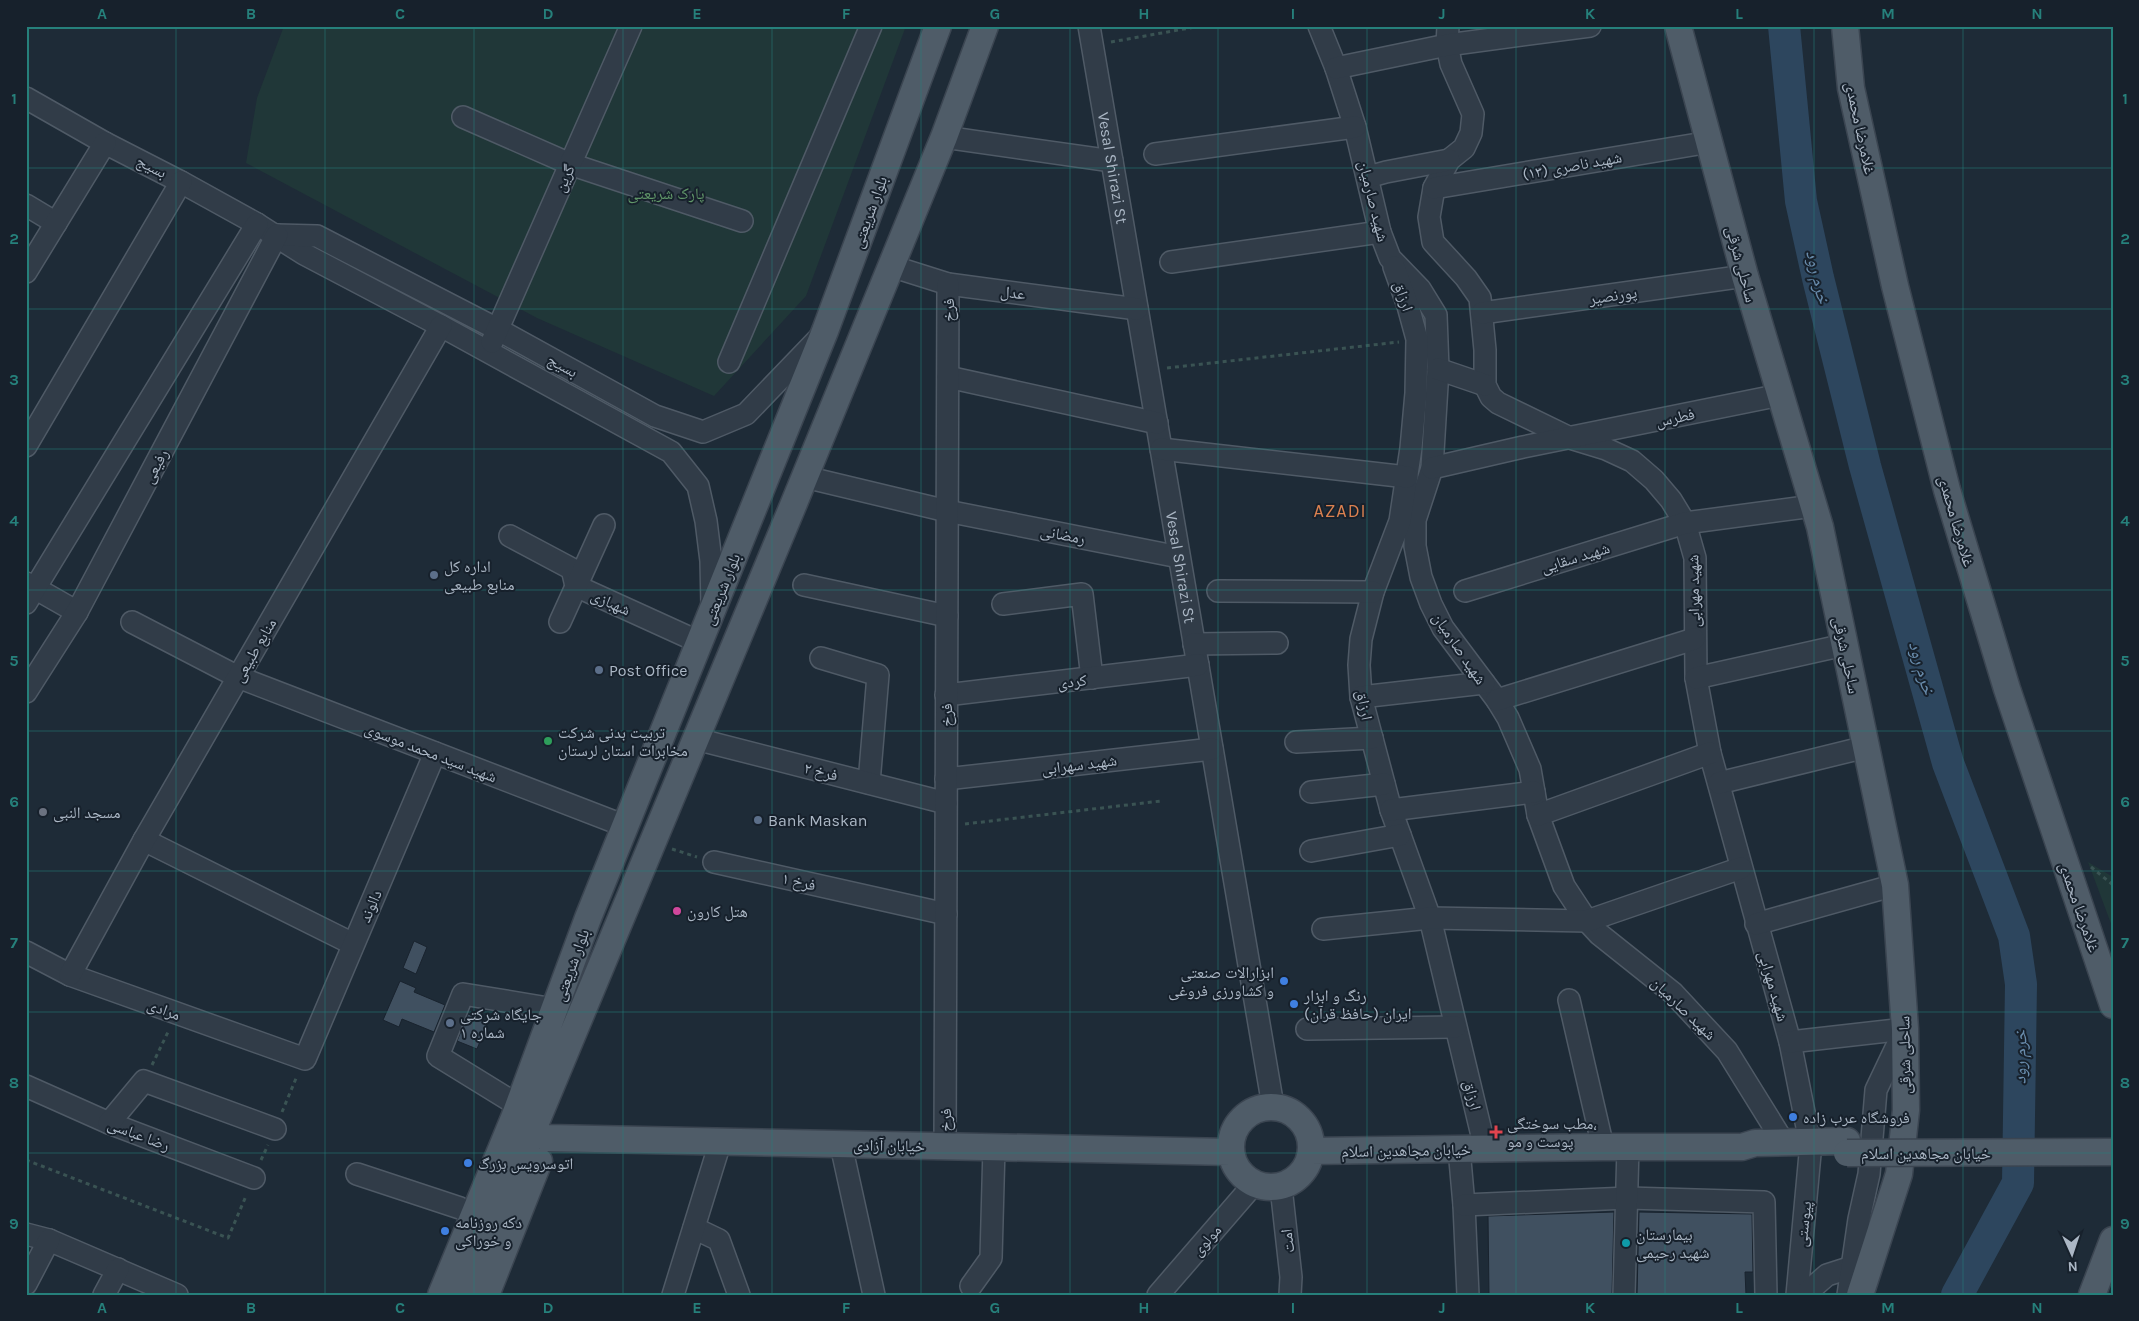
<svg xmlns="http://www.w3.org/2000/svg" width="2139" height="1321" font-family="Karla,'Noto Naskh Arabic',sans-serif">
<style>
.green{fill:#203738}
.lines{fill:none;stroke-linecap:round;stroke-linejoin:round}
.river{stroke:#2d465e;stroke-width:32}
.building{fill:#405060;stroke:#19232e}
.minor-casing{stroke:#4f5a66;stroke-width:24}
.major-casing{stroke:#3b4551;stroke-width:29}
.path{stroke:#3a5353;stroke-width:3;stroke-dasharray:4 4;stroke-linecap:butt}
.minor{stroke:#313c48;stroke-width:21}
.major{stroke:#4f5c68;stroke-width:26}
.major-bridge-casing{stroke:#3b4551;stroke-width:29;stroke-linecap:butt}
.major-bridge{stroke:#4f5c68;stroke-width:26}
.grid{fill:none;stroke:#26807b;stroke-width:1;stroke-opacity:0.55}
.service-dot{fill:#5c6f8a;stroke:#17212c;stroke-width:2}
.leisure-dot{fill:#2e9e5b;stroke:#17212c;stroke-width:2}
.worship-dot{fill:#6b7280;stroke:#17212c;stroke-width:2}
.hotel-dot{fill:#d1479c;stroke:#17212c;stroke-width:2}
.shop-dot{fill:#3f7fe0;stroke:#17212c;stroke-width:2}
.health-dot{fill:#e0444e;stroke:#17212c;stroke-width:2}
.culture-dot{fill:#0f9aa8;stroke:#17212c;stroke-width:2}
.labels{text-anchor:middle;stroke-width:4;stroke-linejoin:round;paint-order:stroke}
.street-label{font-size:16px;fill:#abb7c5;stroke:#17212c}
.park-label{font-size:16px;fill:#619769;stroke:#17212c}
.poi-label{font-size:16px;fill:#abb7c5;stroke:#17212c;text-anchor:start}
.water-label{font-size:18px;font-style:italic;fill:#688bab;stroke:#17212c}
.neighbourhood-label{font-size:18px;letter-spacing:1px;fill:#db8150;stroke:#17212c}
.neatline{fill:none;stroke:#26807b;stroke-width:2}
.grid-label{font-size:16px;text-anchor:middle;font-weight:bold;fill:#26807b}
</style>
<rect width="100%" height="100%" fill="#1e2b37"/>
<path class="green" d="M284,26H906L806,296L714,396L537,318L246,163L257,98Z
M2088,862L2113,877V929Z"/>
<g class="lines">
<path class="river" d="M1784,26L1801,201L1818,278L1865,466L1948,763L2014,936L2021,984L2018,1183L1957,1295"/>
</g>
<path class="building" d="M414,941L427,947L416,974L403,968Z
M400,981L416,988L414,992L445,1005L434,1032L402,1019L399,1027L383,1020Z
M468,1014L488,1022L477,1049L457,1041Z
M1614,1212L1612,1295H1489L1488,1216Z
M1639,1212L1752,1214L1753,1272H1745L1746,1295H1637Z"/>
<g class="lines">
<g class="minor-casing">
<g id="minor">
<path id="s1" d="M1089,26L1273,1106"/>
<path d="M1319,26L1336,68L1355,127L1380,232L1390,258L1420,289L1436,315L1438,369L1432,468L1415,520V546L1421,577L1431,604L1443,628L1497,700L1508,718L1530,769L1538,815L1564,886L1587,921L1599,934L1673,993L1727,1051L1784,1143"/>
<path d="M1448,26L1447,45L1451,64L1473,114L1471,133L1464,148L1449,160L1434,188L1429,217L1433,242L1466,278L1480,298L1485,350V385L1491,397L1498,403L1570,438L1606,449L1632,461L1654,480L1671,500L1685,523L1695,558L1696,678L1710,753L1790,1042L1810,1142"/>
<path d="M1336,68L1447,45L1590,26"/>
<path d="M26,98L105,143L181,182L257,224L304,254L441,326L671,452L698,486L706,521L711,561L712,606"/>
<path d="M463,117L570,164L742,221"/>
<path d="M944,137L1112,161"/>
<path d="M1155,154L1355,127"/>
<path d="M1368,177L1386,172L1449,160"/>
<path d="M1434,188L1710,142"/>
<path d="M26,205L56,223"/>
<path d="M277,235L317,236L497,329L655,416L703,432L746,414L820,337"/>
<path d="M1171,262L1380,232"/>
<path d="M891,266L948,284L1137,309"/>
<path d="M1394,267L1408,306L1417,339L1416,393L1411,448L1400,521L1373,592L1361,639L1359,665L1361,697L1391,810L1430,918L1485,1148"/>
<path d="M26,272L105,143"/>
<path d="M1482,313L1745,276"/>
<path d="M492,342L631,26"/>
<path d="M729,362L871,26"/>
<path d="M1438,369L1485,385"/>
<path d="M948,377L1157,423"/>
<path d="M26,446L181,182"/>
<path d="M1161,449L1407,477"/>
<path d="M1432,468L1523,447L1780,395"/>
<path d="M805,477L947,511L1179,557"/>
<path d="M510,536L572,569L576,586L699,642"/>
<path d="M26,583L77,612"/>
<path d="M804,585L947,616"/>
<path d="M1218,591L1373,592"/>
<path d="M1465,591L1685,523L1813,506"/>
<path d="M26,603L257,224"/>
<path d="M1003,604L1082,594L1092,678"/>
<path d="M132,622L238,677L625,826"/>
<path d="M560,622L604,525"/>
<path d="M1194,644L1277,643"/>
<path d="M821,658L878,675L869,783"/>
<path d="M1696,678L1844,645"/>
<path d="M26,692L77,612L277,235"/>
<path d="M946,695L1198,665"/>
<path d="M1361,697L1484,683"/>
<path d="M1497,700L1694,639"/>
<path d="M696,739L946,803"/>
<path d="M1296,742L1372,738"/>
<path d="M946,779L1212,749"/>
<path d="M1719,783L1866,747"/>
<path d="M1311,792L1384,784"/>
<path d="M1391,810L1534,792"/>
<path d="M1538,815L1710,753"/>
<path d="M144,840L353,944"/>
<path d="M1311,851L1400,835"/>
<path d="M714,862L946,914"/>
<path d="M1756,924L1895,885"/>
<path d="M1323,929L1430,918L1587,921L1741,868"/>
<path d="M26,952L70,975L305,1059L435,753"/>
<path d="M70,975L144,840L441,326"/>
<path d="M1569,1000L1603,1147"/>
<path d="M1307,1029L1455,1027"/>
<path d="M1790,1042L1905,1029"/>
<path d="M26,1086L109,1123L254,1178"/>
<path d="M519,1106L438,1056L463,994L554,1009"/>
<path d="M109,1123L144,1081L275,1129"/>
<path d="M841,1145L874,1295"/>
<path d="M945,1146L948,284"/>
<path d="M1459,1149L1464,1205L1468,1295"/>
<path d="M357,1174L460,1208"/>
<path d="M1281,1187L1291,1277L1290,1295"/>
<path d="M1464,1205L1628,1198L1764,1202L1766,1295"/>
<path d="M694,1228L719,1240L739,1295"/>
<path d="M26,1234L49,1240L177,1295"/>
<path d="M26,1284L49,1240"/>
<path d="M971,1286L991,1258L994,1147"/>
<path d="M104,1295L118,1269"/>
<path d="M673,1295L720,1143"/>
<path d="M1158,1295L1254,1184"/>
<path d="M1624,1295L1628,1147"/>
<path d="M1797,1295L1810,1154"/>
<path d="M1804,1295L1827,1275L1852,1267"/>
<path d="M1848,1295L1859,1219L1869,1174L1876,1090L1905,1029"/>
</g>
</g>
<g class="major-casing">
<path id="major" d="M1678,26L1745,276L1820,527L1895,885L1905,1029L1906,1110L1899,1174L1860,1295
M1845,26L1851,88L1895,286L1947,490L2007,689L2113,1005
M1231 1147a40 40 0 1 1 80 0a40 40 0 1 1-80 0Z
M548,1138L1230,1152
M1311,1151L1603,1147H1742L1755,1143L1847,1141
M441,1295L514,1118L588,918L825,331L938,26
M464,1295L792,508L944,137L985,26
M486,1295L539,1161
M2092,1295L2113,1240"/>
</g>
<path class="path" d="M1111,42L1201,26
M1167,368L1399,342
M965,824L1161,801
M672,849L697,857
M2091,867L2113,885
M152,1065L169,1030
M282,1112L297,1076
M26,1160L228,1238L246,1196
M261,1160L268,1145"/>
<use href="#minor" class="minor"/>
<use href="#major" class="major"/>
<g class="major-bridge-casing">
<path id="major-bridge" d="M1847,1153L2113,1152"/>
</g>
<use href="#major-bridge" class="major-bridge"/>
</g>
<path class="grid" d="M176,26V1295M325,26V1295M474,26V1295M623,26V1295M772,26V1295M921,26V1295M1070,26V1295M1218,26V1295M1367,26V1295M1516,26V1295M1665,26V1295M1814,26V1295M1963,26V1295M26,168H2113M26,309H2113M26,449H2113M26,590H2113M26,731H2113M26,871H2113M26,1012H2113M26,1153H2113"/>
<g class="service-dot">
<circle cx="434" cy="575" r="5"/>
<circle cx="599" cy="670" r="5"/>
<circle cx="758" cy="820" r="5"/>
<circle cx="450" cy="1023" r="5"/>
</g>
<circle class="leisure-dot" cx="548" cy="741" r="5"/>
<circle class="worship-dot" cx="43" cy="812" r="5"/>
<circle class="hotel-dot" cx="677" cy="911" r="5"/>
<g class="shop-dot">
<circle cx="1284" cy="981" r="5"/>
<circle cx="1294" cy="1004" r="5"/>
<circle cx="1793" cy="1117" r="5"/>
<circle cx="468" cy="1163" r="5"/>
<circle cx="445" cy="1231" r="5"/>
</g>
<path class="health-dot" d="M1493.5 1124.5h5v5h5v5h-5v5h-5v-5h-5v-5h5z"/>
<circle class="culture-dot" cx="1626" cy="1243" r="5"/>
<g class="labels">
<g class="street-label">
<text transform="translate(1861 128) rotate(78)" y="6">غلامرضا محمدی</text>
<text transform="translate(1572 165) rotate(-10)" y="6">شهید ناصری (۱۳)</text>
<text transform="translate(152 166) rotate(27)" y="6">بسیج</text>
<text dy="6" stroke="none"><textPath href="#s1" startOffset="144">Vesal Shirazi St</textPath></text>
<text transform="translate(564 178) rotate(-66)" y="6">گرین</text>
<text transform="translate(1374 201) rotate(76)" y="6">شهید صارمیان</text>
<text transform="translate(869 212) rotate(-70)" y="6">بلوار شریعتی</text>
<text transform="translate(1742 264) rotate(75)" y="6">ساحلی شرقی</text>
<text transform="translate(1013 292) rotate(8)" y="6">عدل</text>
<text transform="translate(1613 295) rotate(-8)" y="6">پورنصیر</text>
<text transform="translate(1404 296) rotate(71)" y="6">ارزاق</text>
<text transform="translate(948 310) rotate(-90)" y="6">فرخ</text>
<text transform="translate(563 365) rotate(29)" y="6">بسیج</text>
<text transform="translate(1675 417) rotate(-12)" y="6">فطرس</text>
<text transform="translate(155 466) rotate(-62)" y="6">رفیعی</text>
<text transform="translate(1957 521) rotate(74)" y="6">غلامرضا محمدی</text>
<text transform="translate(1063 534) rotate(11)" y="6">رمضانی</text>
<text transform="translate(1575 557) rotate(-17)" y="6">شهید سقایی</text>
<text dy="6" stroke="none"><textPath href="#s1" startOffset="549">Vesal Shirazi St</textPath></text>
<text transform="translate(721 589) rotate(-68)" y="6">بلوار شریعتی</text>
<text transform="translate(1693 591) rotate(-91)" y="6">شهید مهرابی</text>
<text transform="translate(611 602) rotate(24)" y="6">شهبازی</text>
<text transform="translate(1460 648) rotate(56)" y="6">شهید صارمیان</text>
<text transform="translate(254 650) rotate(-60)" y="6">منابع طبیعی</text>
<text transform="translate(1847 655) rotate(78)" y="6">ساحلی شرقی</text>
<text transform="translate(1072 681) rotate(-7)" y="6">کردی</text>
<text transform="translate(1365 705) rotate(79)" y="6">ارزاق</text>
<text transform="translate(946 715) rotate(-90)" y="6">فرخ</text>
<text transform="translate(431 752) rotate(21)" y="6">شهید سید محمد موسوی</text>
<text transform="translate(1079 764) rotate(-7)" y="6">شهید سهرابی</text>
<text transform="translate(821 771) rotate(14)" y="6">فرخ ۲</text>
<text transform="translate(799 881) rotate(13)" y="6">فرخ ۱</text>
<text transform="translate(370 906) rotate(-67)" y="6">دالوند</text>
<text transform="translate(2080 907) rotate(71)" y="6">غلامرضا محمدی</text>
<text transform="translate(571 965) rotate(-70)" y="6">بلوار شریعتی</text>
<text transform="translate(1774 986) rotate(74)" y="6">شهید مهرابی</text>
<text transform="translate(1684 1008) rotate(44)" y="6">شهید صارمیان</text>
<text transform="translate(164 1009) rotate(20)" y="6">مرادی</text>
<text transform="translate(1904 1055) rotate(-91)" y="6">ساحلی شرقی</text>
<text transform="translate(1473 1095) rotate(76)" y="6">ارزاق</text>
<text transform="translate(945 1120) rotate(-90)" y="6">فرخ</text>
<text transform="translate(139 1134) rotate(21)" y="6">رضا عباسی</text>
<text transform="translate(889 1145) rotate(1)" y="6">خیابان آزادی</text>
<text transform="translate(1406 1150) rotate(-1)" y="6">خیابان مجاهدین اسلام</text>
<text x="1926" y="1159">خیابان مجاهدین اسلام</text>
<text transform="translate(1803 1224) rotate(-84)" y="6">پیوستی</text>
<text transform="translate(1206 1240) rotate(-49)" y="6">مولوی</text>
<text transform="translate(1287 1241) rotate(-97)" y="6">امت</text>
</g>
<g class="park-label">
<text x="666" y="199">پارک شریعتی</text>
</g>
<g class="poi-label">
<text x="444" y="572">اداره کل<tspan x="444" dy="18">منابع طبیعی</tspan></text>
<text x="609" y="676">Post Office</text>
<text x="558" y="738">تربیت بدنی شرکت<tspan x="558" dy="18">مخابرات استان لرستان</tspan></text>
<text x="53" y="818">مسجد النبی</text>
<text x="768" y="826">Bank Maskan</text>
<text x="687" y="917">هتل کارون</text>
<text x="1274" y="978" text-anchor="end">ابزارالات صنعتی<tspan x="1274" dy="18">و کشاورزی فروغی</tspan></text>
<text x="1304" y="1001">رنگ و ابزار<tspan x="1304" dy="18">ایران (حافظ قرآن)</tspan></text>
<text x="460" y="1020">جایگاه شرکتی<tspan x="460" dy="18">شماره ۱</tspan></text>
<text x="1803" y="1123">فروشگاه عرب زاده</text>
<text x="1507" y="1129">مطب سوختگی،<tspan x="1507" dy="18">پوست و مو</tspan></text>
<text x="478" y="1169">اتوسرویس بزرگ</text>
<text x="455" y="1228">دکه روزنامه<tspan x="455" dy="18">و خوراکی</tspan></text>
<text x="1636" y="1240">بیمارستان<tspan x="1636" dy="18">شهید رحیمی</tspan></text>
</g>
<g class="water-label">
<text transform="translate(1818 277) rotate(77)" y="6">خرم رود</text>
<text transform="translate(1922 668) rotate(74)" y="6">خرم رود</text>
<text transform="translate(2020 1057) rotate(-89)" y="6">خرم رود</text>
</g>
<g class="neighbourhood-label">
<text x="1340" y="517">AZADI</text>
</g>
</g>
<rect width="2139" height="1321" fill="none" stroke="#17212c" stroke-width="55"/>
<g transform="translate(2072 1254) rotate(177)" stroke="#17212c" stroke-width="4" paint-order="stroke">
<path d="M0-4L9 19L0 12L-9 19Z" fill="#abb7c5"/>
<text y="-8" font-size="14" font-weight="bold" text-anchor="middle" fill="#abb7c5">N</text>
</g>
<rect x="28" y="28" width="2084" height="1266" class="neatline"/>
<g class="grid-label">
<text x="102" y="19">A</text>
<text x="251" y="19">B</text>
<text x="400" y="19">C</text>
<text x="548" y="19">D</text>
<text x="697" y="19">E</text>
<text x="846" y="19">F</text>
<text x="995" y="19">G</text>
<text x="1144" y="19">H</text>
<text x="1293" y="19">I</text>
<text x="1442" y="19">J</text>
<text x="1590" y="19">K</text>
<text x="1739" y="19">L</text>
<text x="1888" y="19">M</text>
<text x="2037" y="19">N</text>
<text x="14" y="104">1</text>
<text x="2125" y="104">1</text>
<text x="14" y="244">2</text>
<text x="2125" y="244">2</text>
<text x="14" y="385">3</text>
<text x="2125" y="385">3</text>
<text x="14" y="526">4</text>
<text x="2125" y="526">4</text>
<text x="14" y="666">5</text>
<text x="2125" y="666">5</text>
<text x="14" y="807">6</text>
<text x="2125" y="807">6</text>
<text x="14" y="948">7</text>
<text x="2125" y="948">7</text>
<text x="14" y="1088">8</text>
<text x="2125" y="1088">8</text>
<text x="14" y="1229">9</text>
<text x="2125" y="1229">9</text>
<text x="102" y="1313">A</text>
<text x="251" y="1313">B</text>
<text x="400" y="1313">C</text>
<text x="548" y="1313">D</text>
<text x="697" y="1313">E</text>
<text x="846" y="1313">F</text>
<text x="995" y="1313">G</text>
<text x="1144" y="1313">H</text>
<text x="1293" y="1313">I</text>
<text x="1442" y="1313">J</text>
<text x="1590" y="1313">K</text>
<text x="1739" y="1313">L</text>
<text x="1888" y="1313">M</text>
<text x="2037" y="1313">N</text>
</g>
</svg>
